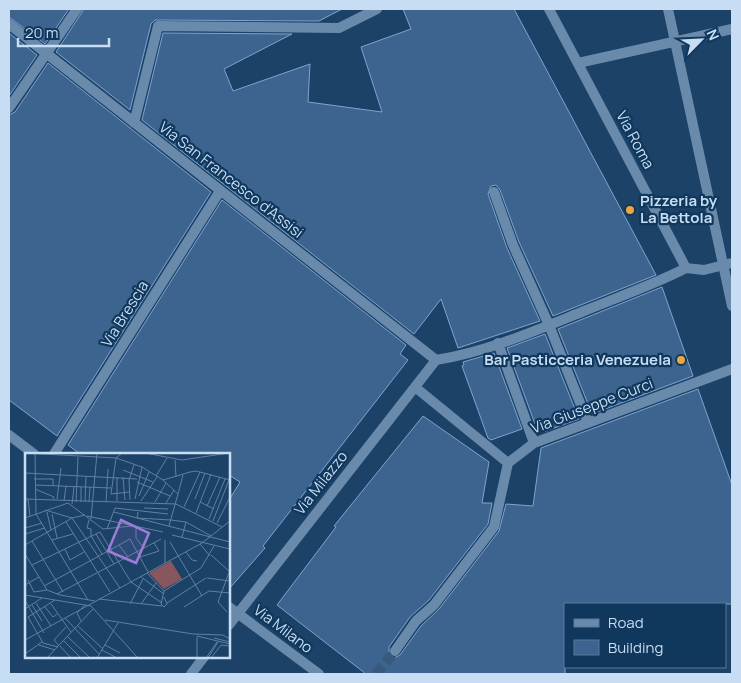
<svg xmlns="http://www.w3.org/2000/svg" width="741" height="683" font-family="Manrope,sans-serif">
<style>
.building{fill:#3c648e;stroke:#7ca5d1}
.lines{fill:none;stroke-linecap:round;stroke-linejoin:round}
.street-tunnel{stroke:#36597d;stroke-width:10;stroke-dasharray:10 5;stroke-linecap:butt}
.street{stroke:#6a8aac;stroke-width:10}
.poi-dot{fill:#f0a63f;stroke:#10375c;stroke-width:2}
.labels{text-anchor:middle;stroke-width:4.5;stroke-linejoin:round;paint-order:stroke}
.street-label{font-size:15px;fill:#c7ddf4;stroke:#10375c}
.poi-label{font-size:15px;font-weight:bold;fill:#c7ddf4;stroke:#10375c;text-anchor:start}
.inset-road{fill:none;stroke:#6080a0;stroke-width:1}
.view{fill:#9d7cd7;fill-opacity:0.15;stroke:#9d7cd7;stroke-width:2.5}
.inset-edge{fill:none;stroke:#c7ddf4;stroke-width:2.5}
</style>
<rect width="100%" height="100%" fill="#1c4268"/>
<path class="building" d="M9,9H69L45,44L9,17Z
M84,9H342L319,21L155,20L151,24L130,110L56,52Z
M403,9H514L656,275L553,316L519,242L500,190L496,185L491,186L488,194L507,248L540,321L458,348L441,299L414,334L142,120L163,33L292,34L224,69L233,91L310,64L308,102L382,112L361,47L411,29Z
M9,33L37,55L9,96Z
M48,63L211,192L57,436L9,400V115L15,112Z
M222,200L406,345L400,354L408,360L263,546L265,548L229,589V500L240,482L229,475V454H80L68,445Z
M662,287L693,376L592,414L558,329Z
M545,334L579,419L543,432L545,421L535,424L507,348Z
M494,353L522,429L491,440L488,438L462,366L464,365L463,362Z
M698,389L732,485V604H565V674H366L277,605L336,527L334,526L423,416L489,462L482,503H492L488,524L429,600L410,617L389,647V653L394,658L400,655L421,626L439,609L499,531L506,504L533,506L541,448Z"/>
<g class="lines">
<path class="street-tunnel" d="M376,674L395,651"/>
<path class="street" d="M549,9L686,268L704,270L732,263
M668,9L732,306
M9,24L436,360
M578,63L732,29
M9,108L77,9
M134,123L158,26L339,28L377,9
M494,192L513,245L549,325L588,423
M498,343L534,443
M436,360C487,352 537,330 584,311C618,297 653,285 686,268
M415,387L508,463
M9,435L34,454
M54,454L220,191
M229,607L319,674
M229,625L436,360
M395,651L416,621L434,605L494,527L508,463L534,443L732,369
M191,674L204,657"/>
</g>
<g class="poi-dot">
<circle cx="630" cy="210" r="5"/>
<circle cx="681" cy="360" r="5"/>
</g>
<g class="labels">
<g class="street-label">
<text transform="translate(635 140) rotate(62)" y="5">Via Roma</text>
<text transform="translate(231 180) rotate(38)" y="5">Via San Francesco d'Assisi</text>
<text transform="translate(125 314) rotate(-58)" y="5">Via Brescia</text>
<text transform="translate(592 406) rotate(-21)" y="5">Via Giuseppe Curci</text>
<text transform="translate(321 483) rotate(-52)" y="5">Via Milazzo</text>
<text transform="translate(283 629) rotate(37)" y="5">Via Milano</text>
</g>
<g class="poi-label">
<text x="640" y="206">Pizzeria by<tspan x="640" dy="17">La Bettola</tspan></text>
<text x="671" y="365" text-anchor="end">Bar Pasticceria Venezuela</text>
</g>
</g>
<g transform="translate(25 453)">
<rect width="205" height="205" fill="#1c4268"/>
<path d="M146,108L157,126L139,136L124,120Z" fill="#88565d"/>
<path class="inset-road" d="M0,0L91,5L117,14L138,27M10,0L11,61L63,147M120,0L157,7L204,0M150,7L151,24M98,17L128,29M0,20L112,26M158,22L153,41L138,27L165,19L171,18L205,27M131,23L142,5M92,24V48M98,24L100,47M9,26H28V33M112,29L145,43M10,32L86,35M10,36L29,44L28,46M86,41L91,5L97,0M86,41L104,39M114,43L124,19M0,46L151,51L197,74M3,46L5,63M32,46L36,15M110,46L117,14M170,46L180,20M105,47L104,27L109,12M39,48L41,33M116,48L132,24M51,49L53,4M56,49V34M60,49L61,23M64,49L65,34M81,49L83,16M130,49L141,30M175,49L189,56M141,50L149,37M47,51L49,34M182,53L195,24M159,54L175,19M119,55L143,56M20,57L47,65L95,135M22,59L26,77M89,59L205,89M113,59L112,65L146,67M171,60L186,21M27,61L32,85M62,63L138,79M0,65L43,50L78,76L107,73M66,66L72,0M184,66L200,26M64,67L62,75L66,76V83L77,101M146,67L161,69L186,83M188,68L204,27M41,69L85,139M192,70L205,44M144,73L153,41M111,74V85L117,93M0,75L17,70M82,76L90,55L143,61M75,79L106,129L137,150M0,81L20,75M71,81L89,111M147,82L205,96M157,84L161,69M27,87L48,81M7,88L38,139M145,89L177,143M175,91L185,103M0,92L47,65L60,62M94,92L103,104M40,96L45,107L59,99M161,99L167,107L172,108M0,101L22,137L35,142L70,148M186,102L204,118M115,104L134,98L129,90M140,110V87M7,112L75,79M122,120L139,138M115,123L139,141M182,125L205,128M3,127L9,139L22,137M0,132L14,124M19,133L105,86L123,119M139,138L176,115L189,93M32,141L136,86M0,142L66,153L113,205M139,144L142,151L139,154L136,151L139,138M74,146L137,153M30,147L3,164L18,190L33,194M1,149L19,180M11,150L26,173M142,150L181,125M26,151L46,179M105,151L118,126M116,151L131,130M7,152L17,168M20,154L28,164L32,161M159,154L184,138L205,140M0,156L17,145M202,159L193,149L205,117M40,165L74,201M80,167L168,181L198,182L205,186M56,168L52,160L60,152M52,172L78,196M42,183L65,205M172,183L205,191M172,184V205M189,185L205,189M0,187L177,90L205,68M39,188L56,205M14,192L30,197M80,192L95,200M34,193L29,187L41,174M35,193L46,205M77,197L92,205M0,201L17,189M22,205L68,156M72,205L93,170M181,205L192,189M183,205L193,189M186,205L196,192L205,193"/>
<path class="view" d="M96,67L124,80L111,110L83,98Z"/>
<rect width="205" height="205" class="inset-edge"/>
</g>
<rect width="741" height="683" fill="none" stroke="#c7ddf4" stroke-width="20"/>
<rect x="564" y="603" width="162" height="65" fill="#10375c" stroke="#597999"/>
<rect x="574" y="619" width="25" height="8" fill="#6a8aac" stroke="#597999"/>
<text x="608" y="628" font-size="15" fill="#c7ddf4">Road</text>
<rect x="574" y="640" width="25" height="15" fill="#3c648e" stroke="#597999"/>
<text x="608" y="653" font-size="15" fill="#c7ddf4">Building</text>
<g transform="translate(701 40) rotate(66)" stroke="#10375c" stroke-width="4" paint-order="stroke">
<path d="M0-4L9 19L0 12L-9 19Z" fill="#c7ddf4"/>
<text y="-8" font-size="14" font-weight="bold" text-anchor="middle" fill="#c7ddf4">N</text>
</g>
<path d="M18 38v8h91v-8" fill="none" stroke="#c7ddf4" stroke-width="2.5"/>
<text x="25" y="38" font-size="15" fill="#c7ddf4" stroke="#10375c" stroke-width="4" paint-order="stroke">20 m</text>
</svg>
